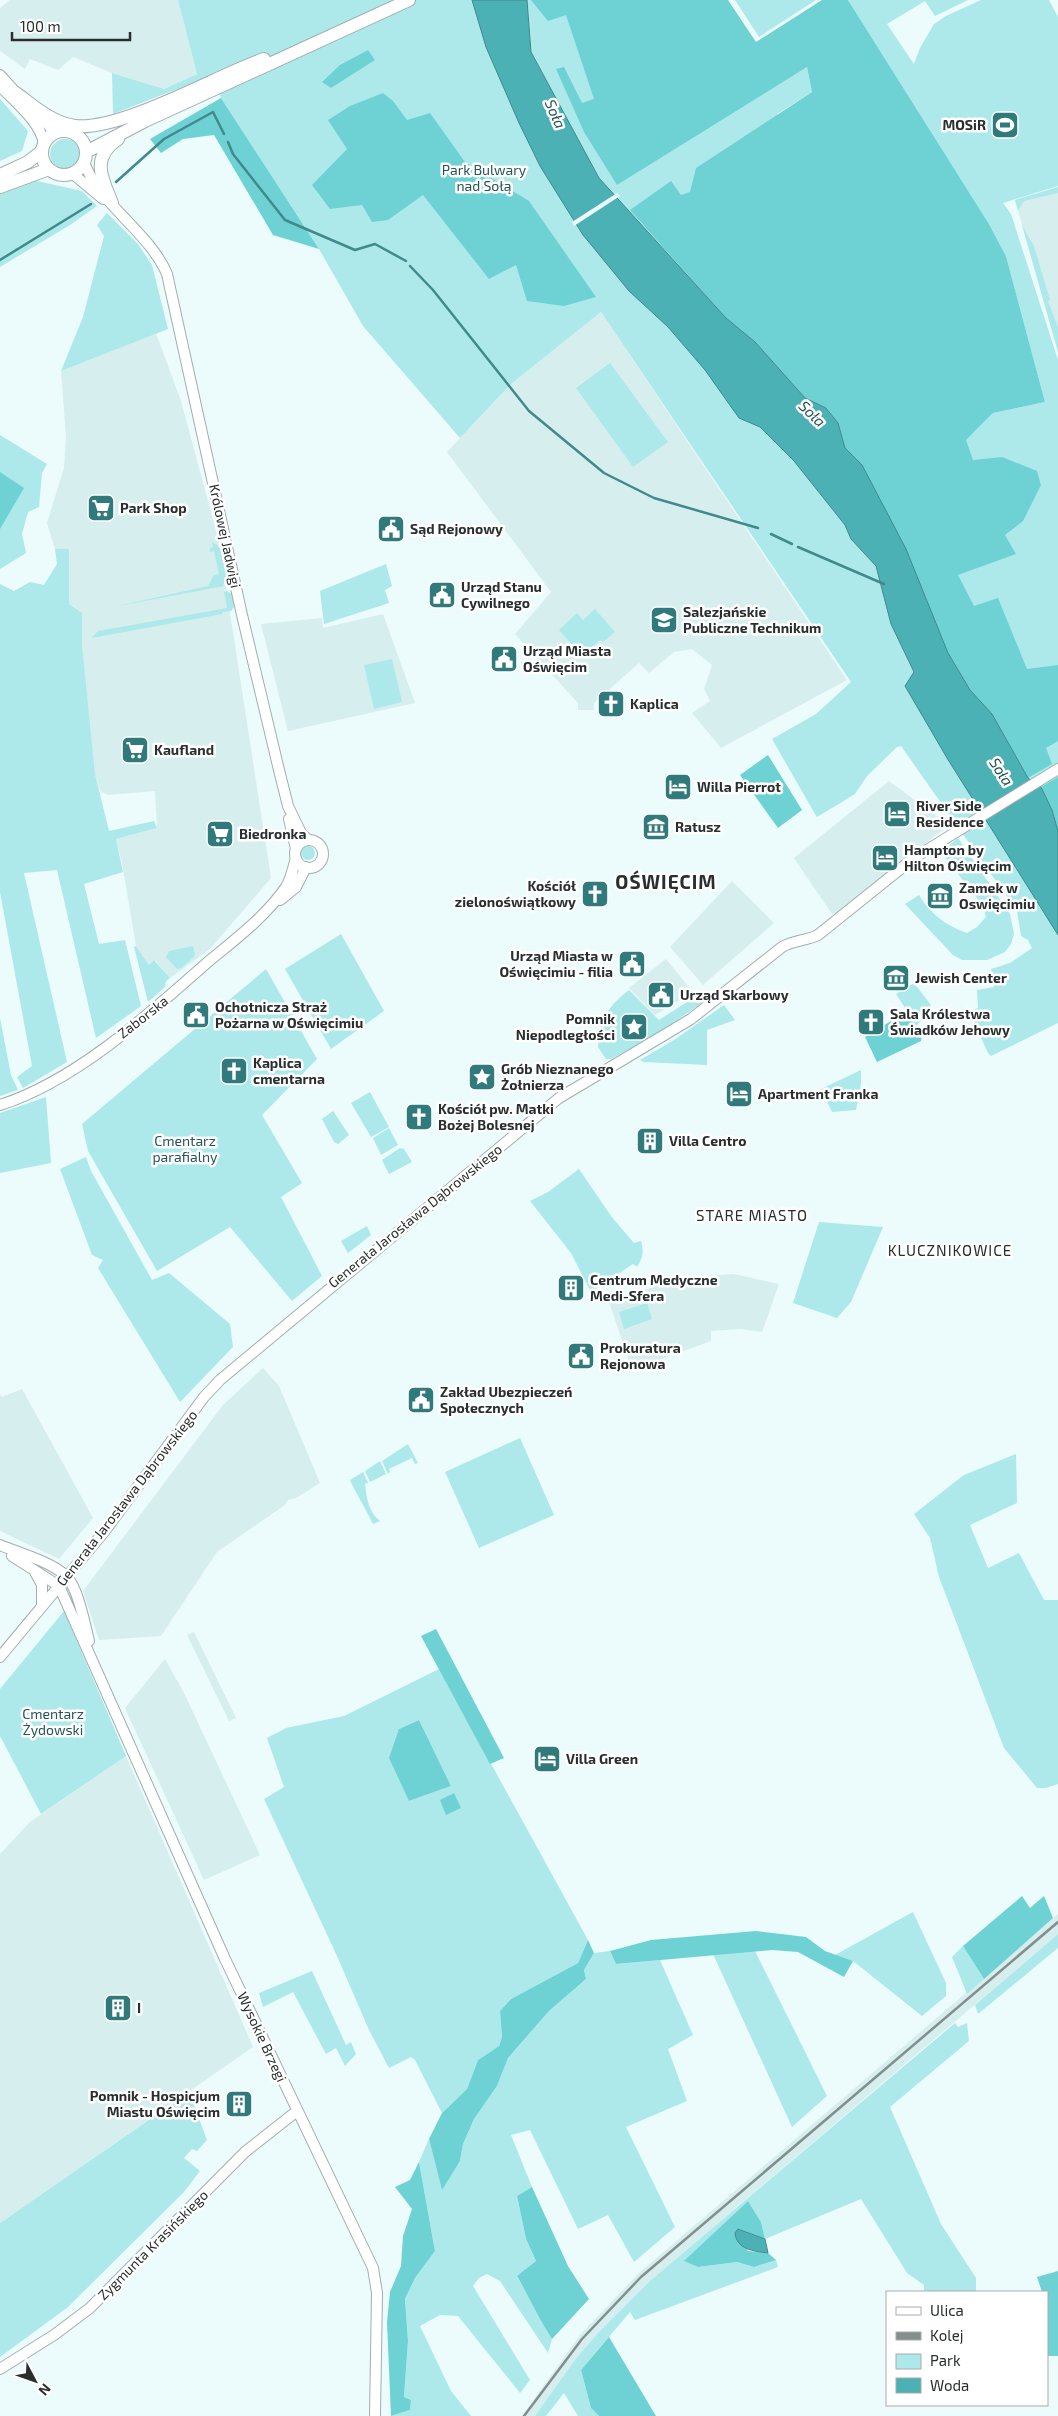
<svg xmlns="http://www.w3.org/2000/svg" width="1058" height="2416" font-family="'Exo 2',sans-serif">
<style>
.built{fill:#d7eeee}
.green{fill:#ade9ea;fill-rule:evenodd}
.forest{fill:#6ed2d5}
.water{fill:#4bb1b4;stroke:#418a8c}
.pier{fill:#ecfbfb}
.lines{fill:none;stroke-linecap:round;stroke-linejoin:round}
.stream{stroke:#418a8c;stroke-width:2.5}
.tertiary-casing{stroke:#a1aeae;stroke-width:12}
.primary-casing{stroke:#a1aeae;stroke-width:14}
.tertiary{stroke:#fff;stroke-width:10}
.primary{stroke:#fff;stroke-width:12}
.rail{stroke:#848e8e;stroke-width:2.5}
.labels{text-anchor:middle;stroke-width:5;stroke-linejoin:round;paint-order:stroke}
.poi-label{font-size:14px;font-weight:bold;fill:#292e2e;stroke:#fff;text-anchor:start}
.park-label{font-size:14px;fill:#275455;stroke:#fff}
.street-label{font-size:14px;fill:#292e2e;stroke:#fff}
.water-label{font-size:15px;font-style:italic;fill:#265354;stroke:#fff}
.neighbourhood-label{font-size:15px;letter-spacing:1px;fill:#292e2e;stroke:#fff}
.district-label{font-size:19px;font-weight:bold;letter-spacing:1px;fill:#292e2e;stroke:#fff}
</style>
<rect width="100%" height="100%" fill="#ecfbfb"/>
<path class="built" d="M10,0H178L197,74L164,89L112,73L73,57L58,70L30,59L25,69L0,51V8Z
M1058,187V352L1015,200Z
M601,312L847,680L721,748L692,713L710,701L704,689L712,665L692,649L674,652L649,673L639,663L594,703V710H578V703L515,634L551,592L447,452L511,384Z
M156,333L181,401L219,542L271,878L210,949L170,978L155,960L149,965L136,946L122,863L116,839L157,828L155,791L108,795L100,791L95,774L69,604V550L55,549L47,523L64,468L66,437L61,371Z
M383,614L415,703L288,731L261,624L322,618L323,628Z
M889,781L949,825L836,913L832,914L794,858Z
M732,881L774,923L703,985L670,947Z
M666,959L693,992L655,1015L629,988Z
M734,1274L779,1284L762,1332L741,1329L711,1331V1341L632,1370L609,1302L680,1278Z
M263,1368L279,1386L320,1483L296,1498L288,1500L285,1505L217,1552L161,1636L99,1640L83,1591L223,1405Z
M22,1389L93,1518L59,1559L0,1531V1395L2,1397Z
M194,1632L236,1718L229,1721L187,1635Z
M165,1659L184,1693L260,1855L204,1880L125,1708Z
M126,1756L253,2047L0,2223V1854L30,1822Z
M1058,1914V1934L651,2280L598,2333L535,2416H522L580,2335L639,2273Z"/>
<path class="green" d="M178,0H694L762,94L807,67L812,92L777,114L972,434L993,413L1045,402L1006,256L989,224L848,0H968L935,16L925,1L887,24L914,64L920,48L934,24L946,16L981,0H1049L1058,17V186L1003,203L1011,214L1058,360V1023L991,1056L988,1053L976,1027L973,1010L978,1008L977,990L994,987L991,969L1010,963L1032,948L1028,940L1021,936L1017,911L901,746L897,747L867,776L855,794L817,817L815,814L772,739L816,714L851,682L601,312L511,384L460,438L363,326L319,249L221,98L213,75L113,114L112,73L164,89L197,74Z
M735,0H816L759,37Z
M0,99L28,131L22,151L0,161Z
M50 154a15 15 0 1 1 30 0a15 15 0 1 1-30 0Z
M28,179L82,191L97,206L70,225L0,267V192Z
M1058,187V193L1024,201L1018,211L1015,200Z
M107,213L138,244L152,265L168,329L61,371L83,317L104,236L97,225Z
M1022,225L1034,246L1050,300L1048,301L1058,327V352Z
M610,363L668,442L633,467L576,388Z
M0,435L47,464L42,473L39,507L28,512L22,534L26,553L0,569Z
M212,542C225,547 227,569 229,581L223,584L224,586L113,607L208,586L214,575L219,574L214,551L210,552V548L213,547Z
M55,549H69V604L82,613V646L95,774L109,831L154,821L157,828L116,839L123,872L84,884L99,944L125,940L141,1006L96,1038L57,870L24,873L67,1062L23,1088L17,1077L32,1066L0,892V584L14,591L30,582L44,585L57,564Z
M386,564L392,586L385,590L389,603L324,624L320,591Z
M227,591L232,594L234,607L231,611L222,612V614L92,638L98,631L227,608L224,592Z
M595,609L615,632L603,642L600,640L582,656L559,630L577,613L583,620Z
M392,659L402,702L374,709L364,665Z
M958,838L1010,914L1014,934L1011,944L1005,952L987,960H962L953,955L905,904L919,895C930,914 947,926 967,933L977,927L986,917L983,906L941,852Z
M301 853a7 7 0 1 1 14 0a7 7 0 1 1-14 0Z
M341,934L384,1011L331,1049L285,969Z
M136,946L149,965L154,960L170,978L166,981L165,987L148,1002L134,947Z
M193,946L195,956L181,968L177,969L166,957L169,951Z
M266,969L317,1059L262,1115L302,1183L281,1197L322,1276L292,1301L230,1227L157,1271L88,1151L82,1124Z
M914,983L931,1005L916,1027L904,1013L907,1011L896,994Z
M629,990L659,1020L698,995L703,1002L659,1033L611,1059H606L598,1047C600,1019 607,1007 629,990Z
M724,1005L735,1020L707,1030V1065L644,1062L640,1060L674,1040Z
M0,1018L11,1075L18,1090L0,1096Z
M861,1070V1084L856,1110L832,1112L821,1089Z
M370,1092L389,1127L371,1137L351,1103Z
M46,1097L51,1163L0,1173V1113Z
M333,1111L349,1135L338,1144L334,1142L322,1119Z
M389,1128L398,1145L381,1155L373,1138Z
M400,1148L404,1149L412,1162L389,1174L382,1160Z
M86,1157L91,1171L152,1280L169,1273L230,1324L233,1347L180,1402L98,1268L103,1260L92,1255L60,1169Z
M579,1169L611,1216L634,1243L641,1241C644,1251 643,1258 637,1267L633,1264L591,1292L571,1253L530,1201L548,1192Z
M819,1222L883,1227L851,1302L837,1318L793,1303Z
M367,1226L371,1235L348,1253L341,1241Z
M647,1303L652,1319L624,1329L619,1312Z
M520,1438L554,1515L479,1548L445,1472Z
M408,1444L418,1463L415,1464L412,1458L389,1469L390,1472L388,1474L382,1461Z
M1016,1454L1017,1503L970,1525L988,1568L1019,1553L1044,1600H1058V1784L1046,1788H1037L1004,1748L939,1577L930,1538L914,1514L964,1475Z
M380,1461L386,1474L370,1482L365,1471Z
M363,1472L368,1483L365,1484C367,1501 369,1512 380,1521L373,1524C370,1517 351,1484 350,1480Z
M64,1611L126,1756L41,1814L0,1736V1689Z
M439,1669L588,1940L578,1963L511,1999L500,2011L502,2037L499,2046L478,2060L467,2089L442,2113L415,2060L411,2057L389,2068L369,2030L337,1956L264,1799L284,1787L267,1738L286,1728L344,1716ZM419,1720L451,1786L409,1801L399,1729Z
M913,1912L946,1983V1996L922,2016L853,1961L835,1955Z
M1058,1934V1948L978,2014L975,2005Z
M963,1946L984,1979L967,1994L952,1957Z
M610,1951L616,1964L660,1960L693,2035L668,2049L687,2101L626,2127L675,2227L634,2262L608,2215L578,2229L530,2130L511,2135L532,2187L517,2196L526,2239L536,2261L517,2277C530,2297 539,2319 552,2339L548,2353L500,2281L487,2274L479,2278L473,2286L530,2380L520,2393L458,2316L440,2315L420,2326L451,2391L471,2416H391L410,2410L411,2400L404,2397L408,2341L405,2299L415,2278L435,2251L419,2162L429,2139L442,2189L460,2161L463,2144L474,2119L497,2086L508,2058L549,2011L586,1979L584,1970L594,1953Z
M755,1951L827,2096L792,2127L713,1954Z
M312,1971L346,2045L351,2042L356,2054L345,2066L336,2048L326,2054L293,1992L263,2007L259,1993Z
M955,2023L958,2027L967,2023L969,2041L890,2107L941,2224L976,2278V2292H924V2285L907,2273L861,2199L765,2239L761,2222L748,2201L685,2261L698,2267L737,2262L754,2267L776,2260L778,2267L635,2320L630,2312L581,2370L591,2408L599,2416H578L564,2393L546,2416H535L575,2360L598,2333L651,2280Z
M189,2092L207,2140L197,2151L192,2149L184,2158L200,2171L184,2192L68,2307L0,2357V2223Z"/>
<path class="forest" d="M531,0H728L756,42L822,0H848L989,224L1006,256L1045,402L993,413L966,440L973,460L1002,457L1037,471L1041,485L1023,521L1005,535L1016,554L958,575L974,606L998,598L1027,669L1058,665V741L1046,748L1052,764L1028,778L992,714L970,690L948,653L862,465L845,448L838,423L827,408L805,398L755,342L726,318L630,210L671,181L681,195L690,192L696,168L812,92L807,67L617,185L584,132L556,69L564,67L582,103L594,99L566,15L548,21Z
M368,50L375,60L331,88L322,82L340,65Z
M383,93L393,101L407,120L430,113L465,162L529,201L596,297L564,306L527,301L516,265L489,279L423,195L388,220L372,222L362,205L330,209L312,185L347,149L328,120L350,106Z
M221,98L319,249L273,235L214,135L183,139L161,153L150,139Z
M0,472L24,488L0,529Z
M768,755L802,810L778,828L740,775Z
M1058,777V831L1052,810L1041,787Z
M904,1013L922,1033L921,1041L877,1062L865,1037Z
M436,1629L504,1758L490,1764L421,1636Z
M419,1720L451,1786L409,1801L389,1758L399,1729Z
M454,1793L461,1808L446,1815L440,1800Z
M1022,1896L1030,1908L1044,1896L1053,1918L984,1979L963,1946Z
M756,1931L806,1937L825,1951L853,1961L844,1977L798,1952L772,1950L616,1964L610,1951L651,1940Z
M588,1940L594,1953L584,1970L586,1979L549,2011L508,2058L497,2086L474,2119L463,2144L460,2161L442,2190L429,2139L442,2113L467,2089L478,2060L499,2046L502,2037L500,2011L511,1999L578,1963Z
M419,2162L435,2251L415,2278L405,2299L408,2341L404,2397L411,2400L410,2410L391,2416L387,2322L390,2292L401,2266L403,2236L412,2209L395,2187L410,2180Z
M532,2187L568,2266L589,2299L552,2339C539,2319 529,2297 517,2276L536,2261L526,2239L517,2196Z
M748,2201L761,2222L765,2239L739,2229L735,2233L748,2251L768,2253L776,2260L754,2267L737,2262L698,2267L684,2261Z
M1058,2271V2356H1047V2292H1042L1037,2277Z
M609,2337L656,2416H599L591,2408L581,2370Z"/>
<path class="water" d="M472,0H527L531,52L599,178L726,318L755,342L805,398L826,408L838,423L845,448L862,465L906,549L948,653L970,690L992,714L1028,778L1041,787L1052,810L1058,831V935L947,758L905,686L914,672L891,624L876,566L851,539L845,525L794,461L760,427L739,418L705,370L668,327L629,291L583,235L540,166L519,123L486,47Z
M738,2229L765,2239L768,2253C754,2251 737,2250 735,2233Z"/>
<path class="pier" d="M617,193L620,196L574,226L572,222Z"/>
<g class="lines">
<path class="stream" d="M228,142L233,154L285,220L355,250L375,244L406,261
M116,182L164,139L213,112L224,134
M0,260L91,204
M410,266L433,290L529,411L604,473L654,498L758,528
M771,534L792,544
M798,547L884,584"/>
<g class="tertiary-casing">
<path id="tertiary" d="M0,75L20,97
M0,86C14,101 42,123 44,145
M32,109L56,133
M84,162C98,203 150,233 167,274L242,615L279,770L288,806L301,833L308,840
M73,174L103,199
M289,819L296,849
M295 854a14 14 0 1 1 28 0a14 14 0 1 1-28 0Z
M280,900L296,887L306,867
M0,1105C76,1081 149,1014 209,961C236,939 266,916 286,887C291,879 293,868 296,858
M0,1545C19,1553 52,1562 66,1576C78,1587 85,1625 89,1641
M12,1556L59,1586
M35,1572L42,1585V1606
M59,1586L225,1959L373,2268L377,2293L375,2416
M0,1657L104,1532L204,1397L220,1380L559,1098L691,1019L782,947C793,940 806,941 818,935L914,858L1058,769
M0,2369L54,2335L90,2308L245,2152L297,2111"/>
</g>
<g class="primary-casing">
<path id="primary" d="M16,93C34,106 52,123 75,126C121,131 216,76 264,59
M42 153a22 22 0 1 1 44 0a22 22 0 1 1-44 0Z
M86,152L145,121L409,0
M0,175L28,162L42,151
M0,187L49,169
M112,203C102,178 90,158 118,139"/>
</g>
<use href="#tertiary" class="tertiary"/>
<use href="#primary" class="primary"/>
<path class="rail" d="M524,2416L582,2339L641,2277L1058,1922"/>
</g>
<defs>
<g id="stadium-square" transform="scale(1.4375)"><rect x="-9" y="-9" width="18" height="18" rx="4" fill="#317a7c" stroke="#fff"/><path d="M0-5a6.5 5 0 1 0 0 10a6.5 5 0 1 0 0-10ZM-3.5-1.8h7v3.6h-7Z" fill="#fff"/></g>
<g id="supermarket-square" transform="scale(1.4375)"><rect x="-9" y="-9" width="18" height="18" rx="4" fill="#317a7c" stroke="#fff"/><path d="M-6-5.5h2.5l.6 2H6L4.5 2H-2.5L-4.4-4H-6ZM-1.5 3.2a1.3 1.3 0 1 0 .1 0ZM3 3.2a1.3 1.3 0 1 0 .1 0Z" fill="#fff"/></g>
<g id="civic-square" transform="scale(1.4375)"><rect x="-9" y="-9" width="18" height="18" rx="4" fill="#317a7c" stroke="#fff"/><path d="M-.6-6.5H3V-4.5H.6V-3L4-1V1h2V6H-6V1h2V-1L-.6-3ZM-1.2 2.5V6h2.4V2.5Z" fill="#fff"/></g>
<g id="school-square" transform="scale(1.4375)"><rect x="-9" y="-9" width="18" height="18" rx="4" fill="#317a7c" stroke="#fff"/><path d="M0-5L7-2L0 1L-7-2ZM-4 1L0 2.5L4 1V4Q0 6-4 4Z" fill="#fff"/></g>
<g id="church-square" transform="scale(1.4375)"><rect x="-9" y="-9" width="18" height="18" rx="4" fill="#317a7c" stroke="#fff"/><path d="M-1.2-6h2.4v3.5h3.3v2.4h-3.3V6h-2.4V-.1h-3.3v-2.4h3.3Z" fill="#fff"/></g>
<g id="hotel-square" transform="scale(1.4375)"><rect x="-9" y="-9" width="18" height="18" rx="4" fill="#317a7c" stroke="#fff"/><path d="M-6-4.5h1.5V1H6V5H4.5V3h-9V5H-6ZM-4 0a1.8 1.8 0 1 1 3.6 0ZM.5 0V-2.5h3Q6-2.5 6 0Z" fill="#fff"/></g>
<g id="museum-square" transform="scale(1.4375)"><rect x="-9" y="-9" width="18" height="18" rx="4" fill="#317a7c" stroke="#fff"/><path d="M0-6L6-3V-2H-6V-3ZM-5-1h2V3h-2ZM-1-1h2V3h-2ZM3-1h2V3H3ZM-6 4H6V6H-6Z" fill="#fff"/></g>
<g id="sight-square" transform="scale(1.4375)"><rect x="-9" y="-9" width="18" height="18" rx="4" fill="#317a7c" stroke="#fff"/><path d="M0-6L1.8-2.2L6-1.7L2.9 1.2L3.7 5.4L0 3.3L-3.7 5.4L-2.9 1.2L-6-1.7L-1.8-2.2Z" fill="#fff"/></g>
<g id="building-square" transform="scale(1.4375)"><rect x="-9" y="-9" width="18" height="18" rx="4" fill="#317a7c" stroke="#fff"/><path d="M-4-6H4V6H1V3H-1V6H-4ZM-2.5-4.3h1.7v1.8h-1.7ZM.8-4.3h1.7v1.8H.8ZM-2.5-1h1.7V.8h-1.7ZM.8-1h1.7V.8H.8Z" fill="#fff"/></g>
</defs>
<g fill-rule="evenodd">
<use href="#stadium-square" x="1005" y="125"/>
<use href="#supermarket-square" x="101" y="508"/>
<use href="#civic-square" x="391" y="529"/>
<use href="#civic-square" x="442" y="595"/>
<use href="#school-square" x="664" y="620"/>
<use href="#civic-square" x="504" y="659"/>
<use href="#church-square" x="611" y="704"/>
<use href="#supermarket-square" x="135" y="750"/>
<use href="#hotel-square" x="678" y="787"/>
<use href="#hotel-square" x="897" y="814"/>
<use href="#museum-square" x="656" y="827"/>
<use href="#supermarket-square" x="220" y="834"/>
<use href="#hotel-square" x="885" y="858"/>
<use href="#church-square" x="595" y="894"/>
<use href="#museum-square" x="940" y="896"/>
<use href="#civic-square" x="632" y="964"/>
<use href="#museum-square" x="896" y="978"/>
<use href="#civic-square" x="661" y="995"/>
<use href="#civic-square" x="196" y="1015"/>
<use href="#church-square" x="871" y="1022"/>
<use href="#sight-square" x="634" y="1027"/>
<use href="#church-square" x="234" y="1071"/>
<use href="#sight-square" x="482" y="1077"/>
<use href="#hotel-square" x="739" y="1094"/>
<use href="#church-square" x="419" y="1117"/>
<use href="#building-square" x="650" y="1141"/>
<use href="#building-square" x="571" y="1288"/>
<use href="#civic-square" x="581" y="1356"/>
<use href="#civic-square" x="421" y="1400"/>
<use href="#hotel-square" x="547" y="1759"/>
<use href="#building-square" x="118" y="2008"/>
<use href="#building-square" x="239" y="2104"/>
</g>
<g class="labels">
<g class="poi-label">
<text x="986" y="130" text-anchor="end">MOSiR</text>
<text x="120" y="513">Park Shop</text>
<text x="410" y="534">Sąd Rejonowy</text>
<text x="461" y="592">Urząd Stanu<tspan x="461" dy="16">Cywilnego</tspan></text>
<text x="683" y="617">Salezjańskie<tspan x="683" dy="16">Publiczne Technikum</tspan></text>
<text x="523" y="656">Urząd Miasta<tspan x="523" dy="16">Oświęcim</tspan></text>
<text x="630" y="709">Kaplica</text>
<text x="154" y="755">Kaufland</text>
<text x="697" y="792">Willa Pierrot</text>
<text x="916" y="811">River Side<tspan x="916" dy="16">Residence</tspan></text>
<text x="675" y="832">Ratusz</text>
<text x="239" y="839">Biedronka</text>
<text x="904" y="855">Hampton by<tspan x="904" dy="16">Hilton Oświęcim</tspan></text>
<text x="576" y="891" text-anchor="end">Kościół<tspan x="576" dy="16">zielonoświątkowy</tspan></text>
<text x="959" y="893">Zamek w<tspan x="959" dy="16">Oswięcimiu</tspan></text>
<text x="613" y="961" text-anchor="end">Urząd Miasta w<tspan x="613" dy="16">Oświęcimiu - filia</tspan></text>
<text x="915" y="983">Jewish Center</text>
<text x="680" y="1000">Urząd Skarbowy</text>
<text x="215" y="1012">Ochotnicza Straż<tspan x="215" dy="16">Pożarna w Oświęcimiu</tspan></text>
<text x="890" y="1019">Sala Królestwa<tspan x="890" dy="16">Świadków Jehowy</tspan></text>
<text x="615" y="1024" text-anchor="end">Pomnik<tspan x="615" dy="16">Niepodległości</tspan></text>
<text x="253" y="1068">Kaplica<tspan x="253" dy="16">cmentarna</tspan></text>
<text x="501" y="1074">Grób Nieznanego<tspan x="501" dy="16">Żołnierza</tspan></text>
<text x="758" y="1099">Apartment Franka</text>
<text x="438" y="1114">Kościół pw. Matki<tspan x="438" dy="16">Bożej Bolesnej</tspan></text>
<text x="669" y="1146">Villa Centro</text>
<text x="590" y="1285">Centrum Medyczne<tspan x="590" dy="16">Medi-Sfera</tspan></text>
<text x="600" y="1353">Prokuratura<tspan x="600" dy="16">Rejonowa</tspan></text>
<text x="440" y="1397">Zakład Ubezpieczeń<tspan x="440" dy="16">Społecznych</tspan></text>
<text x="566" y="1764">Villa Green</text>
<text x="137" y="2013">I</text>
<text x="220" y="2101" text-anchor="end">Pomnik - Hospicjum<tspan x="220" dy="16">Miastu Oświęcim</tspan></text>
</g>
<g class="park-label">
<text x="484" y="175">Park Bulwary<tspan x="484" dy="16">nad Sołą</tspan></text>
<text x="185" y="1146">Cmentarz<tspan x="185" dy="16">parafialny</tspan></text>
<text x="53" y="1719">Cmentarz<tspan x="53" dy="16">Żydowski</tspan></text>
</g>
<g class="street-label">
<text transform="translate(225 536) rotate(78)" y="5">Królowej Jadwigi</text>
<text transform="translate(143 1017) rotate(-38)" y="5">Zaborska</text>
<text transform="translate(415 1216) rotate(-39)" y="5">Generała Jarosława Dąbrowskiego</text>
<text transform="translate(127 1498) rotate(-52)" y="5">Generała Jarosława Dąbrowskiego</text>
<text transform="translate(262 2037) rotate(65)" y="5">Wysokie Brzegi</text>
<text transform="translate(153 2245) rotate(-45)" y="5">Zygmunta Krasińskiego</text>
</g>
<g class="water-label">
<text transform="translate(555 114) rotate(67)" y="5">Soła</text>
<text transform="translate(812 414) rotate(44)" y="5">Soła</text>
<text transform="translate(1001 772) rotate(57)" y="5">Soła</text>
</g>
<g class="neighbourhood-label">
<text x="752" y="1221">STARE MIASTO</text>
<text x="950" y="1256">KLUCZNIKOWICE</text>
</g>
<g class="district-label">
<text x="666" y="889">OŚWIĘCIM</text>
</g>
</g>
<rect x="886" y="2291" width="162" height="115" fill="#ffffff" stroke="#a9abab"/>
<rect x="896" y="2307" width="25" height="8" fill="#ffffff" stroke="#a9abab"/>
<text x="930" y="2316" font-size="15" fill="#292e2e">Ulica</text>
<rect x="896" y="2332" width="25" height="8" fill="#848e8e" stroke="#a9abab"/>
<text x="930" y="2341" font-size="15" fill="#292e2e">Kolej</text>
<rect x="896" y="2354" width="25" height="15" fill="#ade9ea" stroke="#a9abab"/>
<text x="930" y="2366" font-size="15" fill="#292e2e">Park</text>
<rect x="896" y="2378" width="25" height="15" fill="#4bb1b4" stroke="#a9abab"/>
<text x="930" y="2391" font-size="15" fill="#292e2e">Woda</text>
<g transform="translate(35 2381) rotate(131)" stroke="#ffffff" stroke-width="4" paint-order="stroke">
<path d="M0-4L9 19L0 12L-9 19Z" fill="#292e2e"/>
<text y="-8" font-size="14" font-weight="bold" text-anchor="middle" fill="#292e2e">N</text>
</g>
<path d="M12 32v8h118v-8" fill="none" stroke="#292e2e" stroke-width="2.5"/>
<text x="20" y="32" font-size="15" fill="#292e2e" stroke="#ffffff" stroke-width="4" paint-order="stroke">100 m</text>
</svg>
